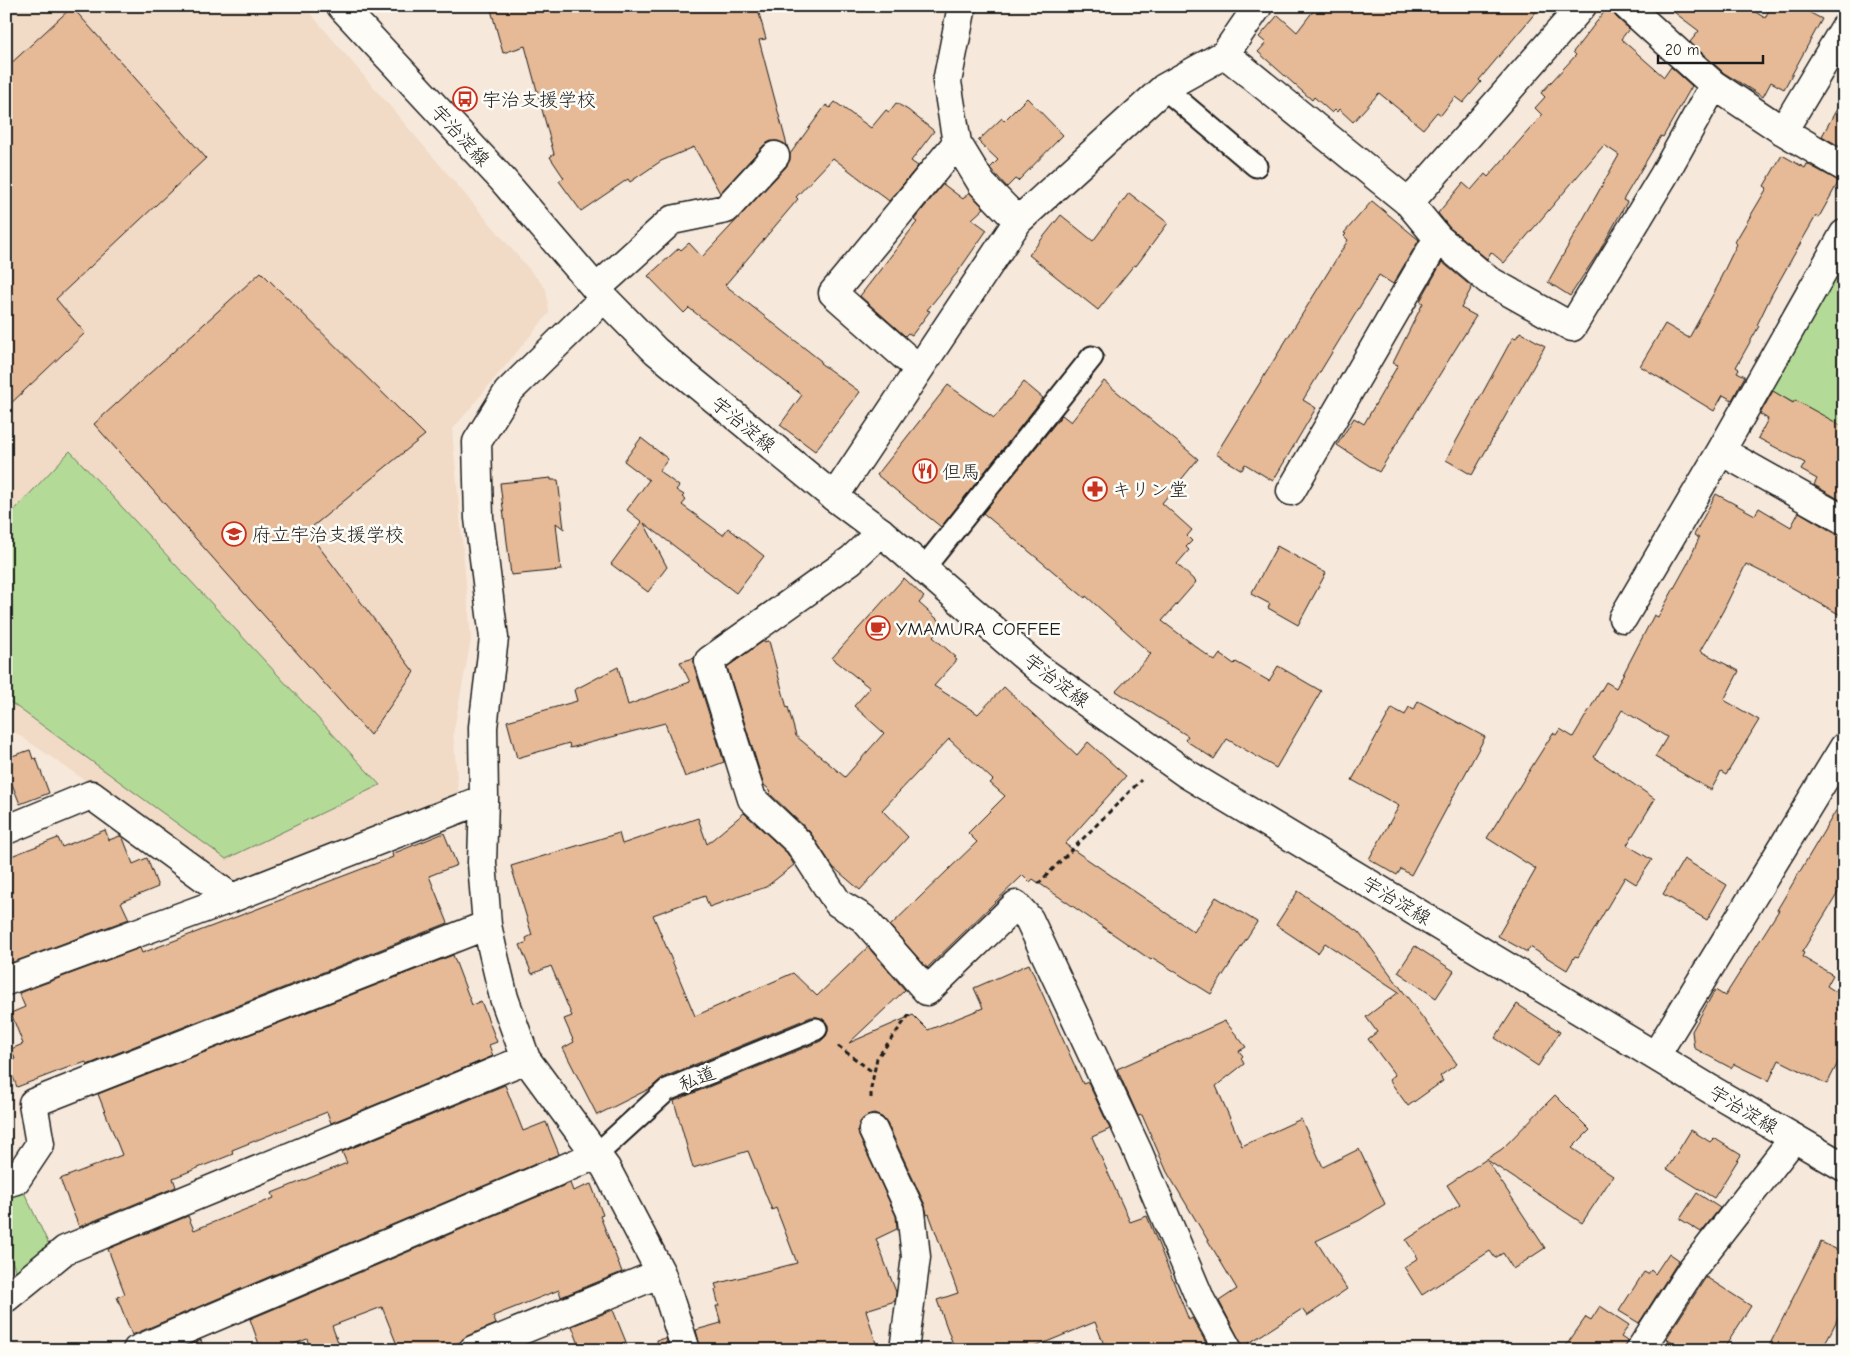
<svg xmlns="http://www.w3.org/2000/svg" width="1850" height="1356" font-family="'Comic Neue','Klee One',sans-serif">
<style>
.built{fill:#f1dac6}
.green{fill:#b3db97;stroke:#687c5a}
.building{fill:#e6ba96;stroke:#1c1c1c}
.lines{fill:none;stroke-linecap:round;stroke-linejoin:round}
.service-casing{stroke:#1c1c1c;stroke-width:25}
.minor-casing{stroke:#1c1c1c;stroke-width:31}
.primary-casing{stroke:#1c1c1c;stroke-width:31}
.path{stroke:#1c1c1c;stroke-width:3;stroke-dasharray:5 4;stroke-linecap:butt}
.service{stroke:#fdfcf7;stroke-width:21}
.minor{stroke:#fdfcf7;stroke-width:28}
.primary{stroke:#fdfcf7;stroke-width:28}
.labels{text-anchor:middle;stroke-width:5;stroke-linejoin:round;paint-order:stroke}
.poi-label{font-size:19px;fill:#1c1c1c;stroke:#fdfcf7;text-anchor:start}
.street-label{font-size:19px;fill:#1c1c1c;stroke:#fdfcf7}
</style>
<rect width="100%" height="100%" fill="#f6e8da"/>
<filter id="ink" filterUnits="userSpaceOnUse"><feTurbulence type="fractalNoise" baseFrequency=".02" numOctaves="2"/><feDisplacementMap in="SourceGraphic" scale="10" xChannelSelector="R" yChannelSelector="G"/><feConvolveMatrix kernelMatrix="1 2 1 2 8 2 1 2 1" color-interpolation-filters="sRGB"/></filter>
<g filter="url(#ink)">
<path class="built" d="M6,6H304L546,289L549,313L452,430L471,639L453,734L459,799L238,885L6,726Z"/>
<path class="green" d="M1837,269L1844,288V430L1770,390Z
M70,451L380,785L226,859L6,699V519Z
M20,1184L53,1253L19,1280L6,1245V1188Z"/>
<path class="building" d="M490,6H757L766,39L759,40L788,149L785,144L778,141H771L764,145L720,193L694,147L661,161L630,182L628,179L581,211L559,181L564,178L550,157L554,154L525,46L503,53Z
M1317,6H1541L1479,80L1481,82L1463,103L1455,97L1441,115L1437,112L1423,129L1379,93L1353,122L1339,109L1337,112L1335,110L1332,113L1314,97L1312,100L1258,52L1266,43L1259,37L1278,15L1297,32Z
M1609,6H1612V11L1616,17L1629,29L1621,39L1664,77L1671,67L1692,86L1663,137L1661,136L1623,200L1627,202L1600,250L1570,296L1548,282L1619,155L1604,145L1504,263L1491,252L1487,259L1449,227L1438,213L1463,183L1471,190L1485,174L1488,177L1536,122L1542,115L1535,108L1545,97L1541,93L1576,55L1573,52Z
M1666,6H1746L1765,18L1771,6H1797L1822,19L1784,89L1771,82L1763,97L1724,73L1690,42L1699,31Z
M72,7L206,158L56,299L85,333L6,408V68Z
M1844,96V149L1822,136Z
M1027,98L1063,135L1018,181L1015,179L1007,187L990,168L998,160L978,141L1002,118L1004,121Z
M835,102L871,128L886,110L889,112L896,103L908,110L934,131L911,161L918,166L889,201L833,158L796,197L798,199L725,285L821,361L820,363L860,392L815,451L780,425L802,395L689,308L684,313L648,276L679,248L681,250L689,243L702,257L786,167L790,160V154L826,105L830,108Z
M1782,155L1805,168L1807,164L1839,181L1819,217L1816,216L1804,237L1772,294L1757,325L1759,326L1736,367L1739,369L1737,372L1745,376L1732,400L1723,395L1714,411L1640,366L1665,324L1689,338L1721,280L1720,279L1737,244L1735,242L1767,188L1764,186Z
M943,184L963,199L969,192L984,208L972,219L987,230L957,273L927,310L930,311L912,335L908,333L905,336L860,296L917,222L914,220Z
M1129,193L1168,223L1136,266L1134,265L1098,310L1029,255L1061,215L1093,241Z
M1372,201L1419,240L1393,284L1379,275L1303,400L1316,408L1273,481L1245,464L1242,470L1216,454L1348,240L1344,236L1346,234L1344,233Z
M1442,262L1472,287L1461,308L1476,316L1379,472L1337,445L1354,418L1364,424L1398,365L1393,363L1423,303L1420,301Z
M261,272L425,435L307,531L414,672L370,735L94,424Z
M1520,332L1545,346L1472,475L1446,460L1513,337L1516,338Z
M1104,381L1198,459L1162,503L1192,530L1187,536L1192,541L1186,547L1189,550L1177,564L1196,582L1162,621L1215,661L1220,654L1234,664L1236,662L1269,681L1278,666L1321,691L1276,768L1227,739L1214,759L1185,740L1188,736L1116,691L1151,654L1086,596L1085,598L983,513L1062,415L1071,422Z
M1024,382L1043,398L941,527L877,475L948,385L994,418Z
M1773,391L1793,403L1795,400L1844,427V502L1814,485L1817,479L1801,470L1805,463L1758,438L1768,419L1760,414Z
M641,438L668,459L659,471L679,486L676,490L684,495L682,497L686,500L682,505L723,535L728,528L764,556L736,593L644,523L667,567L648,592L611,564L642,522L627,510L649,480L624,461Z
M551,478V480H558L564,529L556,523L561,570L511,575L500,483Z
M1716,494L1755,515L1759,508L1791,527L1799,512L1836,534L1844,536V617L1784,583L1746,564L1723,611L1700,651L1739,671L1724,700L1759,720L1726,775L1721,772L1711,790L1655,757L1667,737L1622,710L1594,757L1655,799L1627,845L1652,860L1636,884L1625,877L1578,957L1575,956L1567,970L1530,947L1527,952L1498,936L1536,869L1487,838L1553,733L1556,735L1560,729L1573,737L1606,682L1616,688L1654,615L1658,617L1688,563L1699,538L1694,535Z
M1277,546L1326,573L1298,625L1268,608L1270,604L1251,594Z
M904,578L924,597L919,603L944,625L933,637L956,657L954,658L957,660L934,686L978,714L1004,687L1077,755L1088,742L1126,776L1065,844L1194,932L1216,897L1257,922L1211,994L1153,958L1151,960L1033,879L1030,882L1023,875L927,968L890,926L977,842L968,833L1005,796L990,783L993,780L949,739L882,810L908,837L860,890L833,867L810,832L769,793L771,791L764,785L727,667L762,642L769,641L787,708L788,707L796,736L845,777L884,733L854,706L870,688L832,658Z
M694,658V666L724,762L685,777L665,723L570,748L569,743L517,758L507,721L577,701L574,690L618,667L628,705L690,682L680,662Z
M1418,701L1485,737L1411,875L1401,869L1397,875L1369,859L1399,806L1352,780L1392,708L1405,715L1409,707L1414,710Z
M30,750L33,759L36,758L49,793L20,804L12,784L6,787V758Z
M1844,797V883L1802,952L1804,953L1802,957L1833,975L1827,986L1844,997V1051L1827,1084L1779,1060L1769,1081L1734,1064L1731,1068L1694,1048L1692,1031L1715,990L1725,996L1779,910H1777Z
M744,813L787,853L794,865L766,887L709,907L705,896L653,915L695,1016L793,973L817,996L868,947L905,990L849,1043L913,1015L928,1030L983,1008L974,988L1029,964L1083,1084L1088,1082L1110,1129L1092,1137L1130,1222L1147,1216L1189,1320L1192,1318L1210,1350H1106L1095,1322L1027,1350H955L937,1300L958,1293L929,1214L927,1215L925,1205L887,1123L882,1117L874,1114L867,1116L861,1121L858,1128L859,1136L896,1216L897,1229L876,1239L896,1292L895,1301L866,1310L878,1350H701L696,1330L721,1323L716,1306H719L715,1290L717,1289L715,1284L797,1263L776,1208L772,1210L748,1151L693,1168L674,1101L821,1041L826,1036L828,1031V1025L823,1019L817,1017H811L662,1078L651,1088L597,1115L563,1048L574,1042L564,1019L572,1016L551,966L532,974L520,945L527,942L526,938L532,935L511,866L619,833L622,844L698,818L707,844Z
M105,830L109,840L120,836L123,838L133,864L147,858L158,887L121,902L129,919L8,964L6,960V858L58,838L62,847Z
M444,833L457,865L429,876L448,923L87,1065L86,1062L72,1067V1066L17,1087L7,1062L15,1059L11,1049L23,1044L11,1013L25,1007L19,993L140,948L142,953L393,857L392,854Z
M1684,859L1727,885L1707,920L1663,894Z
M1298,891L1359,932L1457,1064L1440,1076L1443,1081L1408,1106L1389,1080L1395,1075L1368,1039L1377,1032L1366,1017L1399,992L1325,943L1318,953L1276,925Z
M1415,946L1454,971L1436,998L1398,972Z
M453,955L472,1005L481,1001L497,1042L489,1045L493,1056L331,1123L327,1112L232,1150L233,1154L173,1178L176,1187L79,1227L60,1179L122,1155L98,1094Z
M1517,1004L1560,1032L1538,1066L1495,1038Z
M1225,1021L1246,1047L1239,1051L1243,1056L1241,1058L1244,1064L1216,1086L1242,1146L1301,1119L1323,1167L1359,1149L1385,1204L1360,1220L1316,1241L1347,1289L1307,1316L1302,1309L1243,1347L1219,1301L1237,1289L1167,1172L1142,1115L1138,1116L1117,1069Z
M505,1085L523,1131L546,1122L559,1154L132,1335L117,1297L125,1294L108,1249L188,1216L194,1230L274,1198L272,1193L347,1163L342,1152Z
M1555,1095L1590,1130L1572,1148L1613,1176L1582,1223L1487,1160L1545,1248L1513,1269L1503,1253L1495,1258L1490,1251L1422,1295L1404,1267L1418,1258L1406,1240L1460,1205L1447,1185L1502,1149Z
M1691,1130L1710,1142L1714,1138L1741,1155L1714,1198L1667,1169Z
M570,1183L573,1191L591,1184L603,1215L600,1216L622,1272L561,1297L559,1290L493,1316L496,1324L467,1336L460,1342L439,1350H399L382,1307L332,1326L341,1350H311L307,1339L279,1350H261L250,1319Z
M1697,1193L1720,1208L1701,1232L1680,1219Z
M1821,1242L1844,1253V1306L1831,1332L1821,1350H1767Z
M1669,1253L1679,1260L1639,1323L1619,1311L1644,1272L1648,1274L1651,1270L1655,1274Z
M1706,1277L1751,1306L1723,1350H1684L1666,1339Z
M1600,1306L1629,1325L1621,1337L1627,1341L1624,1350H1563L1586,1317L1591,1320Z
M613,1310L626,1342L622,1343L624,1350H581L572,1326Z
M666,1338L669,1350H658L657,1340Z
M201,1340L204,1350H178Z"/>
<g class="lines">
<g class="service-casing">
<path id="service" d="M1164,88L1256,166
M923,569L1092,357
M596,1155L667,1090L816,1029"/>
</g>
<g class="minor-casing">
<path id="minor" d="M962,6L947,82L957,143L982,184L1018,221
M1627,6L1714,85L1783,131L1844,167
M1225,54L1409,203L1438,238L1488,280L1572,327L1664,175L1714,85
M1783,131L1844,29
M1409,203L1582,6
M596,289L672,220L726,209L775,156
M604,298L508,392L477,442L479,518L494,638L483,727L484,799L482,863L487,925L493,952L504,998L526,1059L606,1168L661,1273L686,1350
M919,369L833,293L957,143
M1721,451L1844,520
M1291,491L1438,238
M834,497L1018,221L1164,88L1225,54L1258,6
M881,532L851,560L709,661L752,799L799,843L838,903L863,918L927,991L1016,905L1029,919L1138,1152L1201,1301L1228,1350
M1623,618L1721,451L1844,234
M6,830L91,795L232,898
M6,981L232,898L484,799
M1656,1055L1844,747
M873,1130L911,1212L916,1257L904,1350
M6,1183L16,1180L40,1144L33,1103L487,925
M6,1298L65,1250L526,1059
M137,1350L596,1155
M473,1350L661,1273
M1640,1350L1692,1269L1794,1138"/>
</g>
<g class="primary-casing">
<path id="primary" d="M341,6L502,179L604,298L656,351L834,497L881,532L1038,668L1187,774L1710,1089L1844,1167"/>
</g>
<path class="path" d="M1038,884L1141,780
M838,1046L874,1073
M871,1098V1088L877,1058L909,1015"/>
<use href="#service" class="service"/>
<use href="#minor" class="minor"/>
<use href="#primary" class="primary"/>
</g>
</g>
<defs>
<g id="bus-ring" transform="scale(1.25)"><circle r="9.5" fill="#fdfcf7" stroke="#c8321e" stroke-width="1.5"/><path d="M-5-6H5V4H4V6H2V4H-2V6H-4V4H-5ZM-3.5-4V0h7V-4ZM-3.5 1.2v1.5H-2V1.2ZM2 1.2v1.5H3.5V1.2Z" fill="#c8321e"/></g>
<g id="restaurant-ring" transform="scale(1.25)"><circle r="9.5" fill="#fdfcf7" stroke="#c8321e" stroke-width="1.5"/><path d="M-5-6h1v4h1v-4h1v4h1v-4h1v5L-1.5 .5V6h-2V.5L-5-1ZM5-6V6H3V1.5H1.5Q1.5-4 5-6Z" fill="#c8321e"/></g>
<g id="pharmacy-ring" transform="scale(1.25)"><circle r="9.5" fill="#fdfcf7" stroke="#c8321e" stroke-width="1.5"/><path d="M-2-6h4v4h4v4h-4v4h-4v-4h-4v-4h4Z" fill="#c8321e"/></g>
<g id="school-ring" transform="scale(1.25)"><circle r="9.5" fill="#fdfcf7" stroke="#c8321e" stroke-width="1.5"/><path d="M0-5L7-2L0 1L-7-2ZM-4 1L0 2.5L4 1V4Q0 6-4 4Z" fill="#c8321e"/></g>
<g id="cafe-ring" transform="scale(1.25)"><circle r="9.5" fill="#fdfcf7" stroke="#c8321e" stroke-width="1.5"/><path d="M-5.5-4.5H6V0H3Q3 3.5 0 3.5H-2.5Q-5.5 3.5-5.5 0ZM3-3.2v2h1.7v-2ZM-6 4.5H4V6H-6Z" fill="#c8321e"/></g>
</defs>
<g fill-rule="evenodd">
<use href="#bus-ring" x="465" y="99"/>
<use href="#restaurant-ring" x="925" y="471"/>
<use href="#pharmacy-ring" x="1095" y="489"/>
<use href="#school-ring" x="234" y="534"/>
<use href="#cafe-ring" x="878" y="628"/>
</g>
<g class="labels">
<g class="poi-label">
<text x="482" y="106">宇治支援学校</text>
<text x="942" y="478">但馬</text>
<text x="1112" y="496">キリン堂</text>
<text x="252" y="541">府立宇治支援学校</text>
<text x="896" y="635">YMAMURA COFFEE</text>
</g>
<g class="street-label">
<text transform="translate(461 135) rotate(47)" y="7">宇治淀線</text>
<text transform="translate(744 424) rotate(39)" y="7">宇治淀線</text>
<text transform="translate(1057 680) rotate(37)" y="7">宇治淀線</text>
<text transform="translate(1397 900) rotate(31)" y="7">宇治淀線</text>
<text transform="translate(697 1078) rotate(-22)" y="7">私道</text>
<text transform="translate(1744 1109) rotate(31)" y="7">宇治淀線</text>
</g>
</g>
<rect width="1850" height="1356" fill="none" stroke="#fdfcf7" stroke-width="25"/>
<rect x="12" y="12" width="1825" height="1331" fill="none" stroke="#1c1c1c" stroke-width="2" filter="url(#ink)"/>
<path d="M1658 55v8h105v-8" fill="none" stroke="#1c1c1c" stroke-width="2.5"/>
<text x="1665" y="55" font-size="15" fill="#1c1c1c" stroke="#fdfcf7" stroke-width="4" paint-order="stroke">20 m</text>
</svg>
